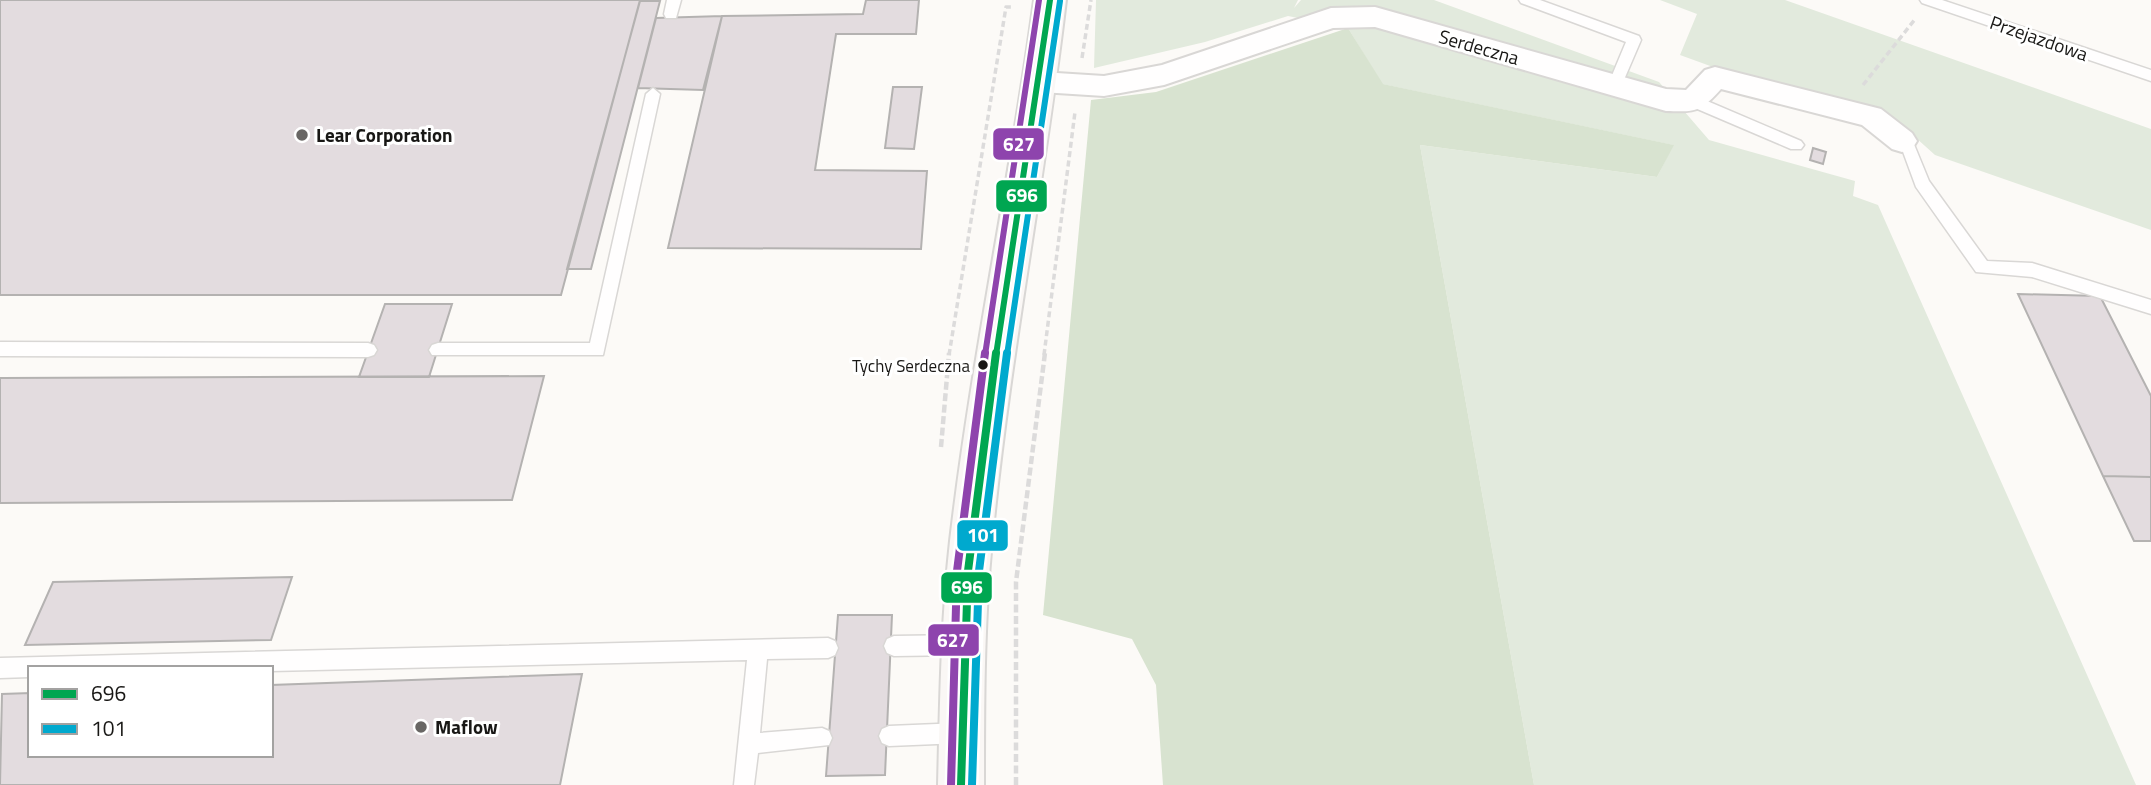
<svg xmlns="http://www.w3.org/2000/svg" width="2151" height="785" font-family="'Titillium Web',sans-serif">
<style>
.green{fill:#e2eadd}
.forest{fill:#d8e3d0}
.building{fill:#e3dcdf;stroke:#b4b2b1;stroke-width:2}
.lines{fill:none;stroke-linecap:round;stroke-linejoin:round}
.lane-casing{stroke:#d9d7d5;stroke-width:3}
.street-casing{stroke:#d9d7d5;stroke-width:4}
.secondary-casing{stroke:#d9d7d5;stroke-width:4}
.path-far1{stroke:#dcdbdb;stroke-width:3.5;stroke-dasharray:6 3.5;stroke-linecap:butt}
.path{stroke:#dcdbdb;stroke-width:4.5;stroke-dasharray:8 3.5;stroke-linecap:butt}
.lane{fill:#fffefe;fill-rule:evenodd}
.street{fill:#fffefe;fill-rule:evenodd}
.secondary{fill:#faf7f5;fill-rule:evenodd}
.bus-1-far1-casing{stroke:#fff;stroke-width:10}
.bus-1-casing{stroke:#fff;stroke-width:13}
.bus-2-far1-casing{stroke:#fff;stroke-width:10}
.bus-2-casing{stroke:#fff;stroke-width:13}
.bus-3-far1-casing{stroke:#fff;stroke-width:10}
.bus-3-casing{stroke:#fff;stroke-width:13}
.bus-1-far1{stroke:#00a651;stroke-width:6}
.bus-1{stroke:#00a651;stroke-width:8}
.bus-2-far1{stroke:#00a9ce;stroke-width:6}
.bus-2{stroke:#00a9ce;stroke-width:8}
.bus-3-far1{stroke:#8e44ad;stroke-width:6}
.bus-3{stroke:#8e44ad;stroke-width:8}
.poi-dot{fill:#686664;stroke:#fff;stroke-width:2.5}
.bus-dot{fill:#181715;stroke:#fff;stroke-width:2.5}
.labels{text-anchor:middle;stroke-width:6;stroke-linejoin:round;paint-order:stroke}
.bus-label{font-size:17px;fill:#181715;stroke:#fff;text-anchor:end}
.street-label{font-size:19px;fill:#181715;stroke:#fff}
.poi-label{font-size:19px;font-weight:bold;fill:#181715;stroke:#fff;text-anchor:start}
.line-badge{stroke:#fff;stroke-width:2.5}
.badge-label{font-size:19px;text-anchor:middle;font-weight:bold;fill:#fff}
</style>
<rect width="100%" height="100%" fill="#fcfaf7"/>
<path class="green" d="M1096,0H1298L1294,8L1301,0H1434L1659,82L1709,140L1855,181L1853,196L1878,205L2136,785H1534L1420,145L1657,177L1673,145L1382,84L1348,28L1288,16L1205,42L1094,68Z
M1660,0H1785L2151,129V230L1935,155L1895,119L1855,102L1713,67L1680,55L1697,14Z"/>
<path class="forest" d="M1348,28L1383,84L1674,145L1657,177L1420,145L1534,785H1163L1156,685L1132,639L1043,615L1091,100L1156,92Z"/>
<path class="building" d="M0,0H640L561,295H0Z
M866,0H919L916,34H836L815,170L927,171L921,249L668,248L722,16L863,14Z
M640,1H660L591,269H567Z
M722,16L703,90L638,88L656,18Z
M893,87H922L914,149L885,148Z
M1813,148L1826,152L1823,164L1810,160Z
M2018,294L2100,296L2151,396V477L2103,476Z
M385,304H452L429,377H359Z
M544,376L512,500L0,503V378Z
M2103,476L2151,477V541H2134Z
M292,577L271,640L25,645L53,582Z
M838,615H892L885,775L826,776Z
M582,674L560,785H0L2,694L30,693V755H271V685Z"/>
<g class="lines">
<g class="lane-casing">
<path id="lane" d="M667,0H681L676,18H666L664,14Z
M1519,0H1540L1639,36L1641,40L1620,89L1615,90L1608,85L1626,42L1521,3Z
M1920,0H1942L2151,70V81L1922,3Z
M653,88L660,94L603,355H432L429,350L432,345L438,343H590L646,94Z
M1693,95L1801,141L1804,145L1801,149H1791L1688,105L1686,101L1688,97Z
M1902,135L1913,142L1929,181L1987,261L2032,263L2151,300V314L2032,277L1976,272L1916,187L1902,149L1894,141Z
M0,342L368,343L374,345L377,350L374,355L368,357L0,356Z
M963,635L970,638L973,645L970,652L963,655L894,656L887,653L884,646L887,639L894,636Z
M828,638L835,641L838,648L835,655L828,658L767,659L760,733L822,728L829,731L832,738L829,745L758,753L754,785H734L747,660L271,671V668H30V677L0,678V658Z
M961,723L968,726L971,733L968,740L961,743L889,746L882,743L879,736L882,729L889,726Z"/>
</g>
<g class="street-casing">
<path id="street" d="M1375,7L1666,89L1686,90L1705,70L1715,67L1881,109L1912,133L1917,141L1912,149L1902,152L1892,149L1862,125L1721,89C1700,112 1697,112 1666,111L1375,27L1333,28L1164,85L1104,96L1041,92L1031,89L1027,82L1031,75L1041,72L1104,76L1162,65L1331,8Z"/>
</g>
<g class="secondary-casing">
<path id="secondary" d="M1034,0H1066C1045,181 1009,360 992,541C984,622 984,704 984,785H938C940,704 941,622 950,541C971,360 1010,181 1034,0Z"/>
</g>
<path class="path-far1" d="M1082,58L1091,0
M1863,85L1916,18
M949,355L1006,7H1014
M1044,355L1075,112"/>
<path class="path" d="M941,447L949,353
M1016,785V582L1045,353"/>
<use href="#lane" class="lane"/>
<use href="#street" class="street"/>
<use href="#secondary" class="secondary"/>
<g class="bus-1-far1-casing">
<path id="bus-1-far1" d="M996,355L1050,0"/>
</g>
<g class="bus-1-casing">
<path id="bus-1" d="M961,785L968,571L996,353"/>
</g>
<g class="bus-2-far1-casing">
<path id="bus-2-far1" d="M1007,355L1060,1"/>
</g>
<g class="bus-2-casing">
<path id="bus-2" d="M972,785L979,571L1007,353"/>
</g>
<g class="bus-3-far1-casing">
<path id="bus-3-far1" d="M985,355L1039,0"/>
</g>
<g class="bus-3-casing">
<path id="bus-3" d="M951,785L957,571L985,353"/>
</g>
<use href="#bus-1-far1" class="bus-1-far1"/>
<use href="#bus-1" class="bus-1"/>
<use href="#bus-2-far1" class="bus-2-far1"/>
<use href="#bus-2" class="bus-2"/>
<use href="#bus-3-far1" class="bus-3-far1"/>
<use href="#bus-3" class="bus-3"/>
</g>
<g class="poi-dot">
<circle cx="302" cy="135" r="7"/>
<circle cx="421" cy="727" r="7"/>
</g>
<circle class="bus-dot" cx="983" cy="365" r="6"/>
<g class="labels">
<g class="bus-label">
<text x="970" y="372">Tychy Serdeczna</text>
</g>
<g class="street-label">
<text transform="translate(2039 38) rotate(19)" y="7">Przejazdowa</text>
<text transform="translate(1479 47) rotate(16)" y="7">Serdeczna</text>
</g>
<g class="poi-label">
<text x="316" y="142">Lear Corporation</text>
<text x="435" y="734">Maflow</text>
</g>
</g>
<g class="line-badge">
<rect x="992" y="127" width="53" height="34" rx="7" fill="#8e44ad"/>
<rect x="995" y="179" width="53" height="34" rx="7" fill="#00a651"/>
<rect x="956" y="519" width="53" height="33" rx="7" fill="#00a9ce"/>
<rect x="940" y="571" width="53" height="33" rx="7" fill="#00a651"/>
<rect x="927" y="623" width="53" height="34" rx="7" fill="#8e44ad"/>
</g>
<g class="badge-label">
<text x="1019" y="151">627</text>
<text x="1022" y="202">696</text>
<text x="983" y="542">101</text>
<text x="967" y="594">696</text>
<text x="953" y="647">627</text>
</g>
<rect x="28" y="666" width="245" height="91" fill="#ffffff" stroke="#a3a2a1" stroke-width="2"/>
<rect x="42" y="689" width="35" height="10" fill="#00a651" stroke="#a3a2a1" stroke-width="2"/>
<text x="91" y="701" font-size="21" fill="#181715">696</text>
<rect x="42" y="724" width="35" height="10" fill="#00a9ce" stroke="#a3a2a1" stroke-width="2"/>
<text x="91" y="736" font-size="21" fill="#181715">101</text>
</svg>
